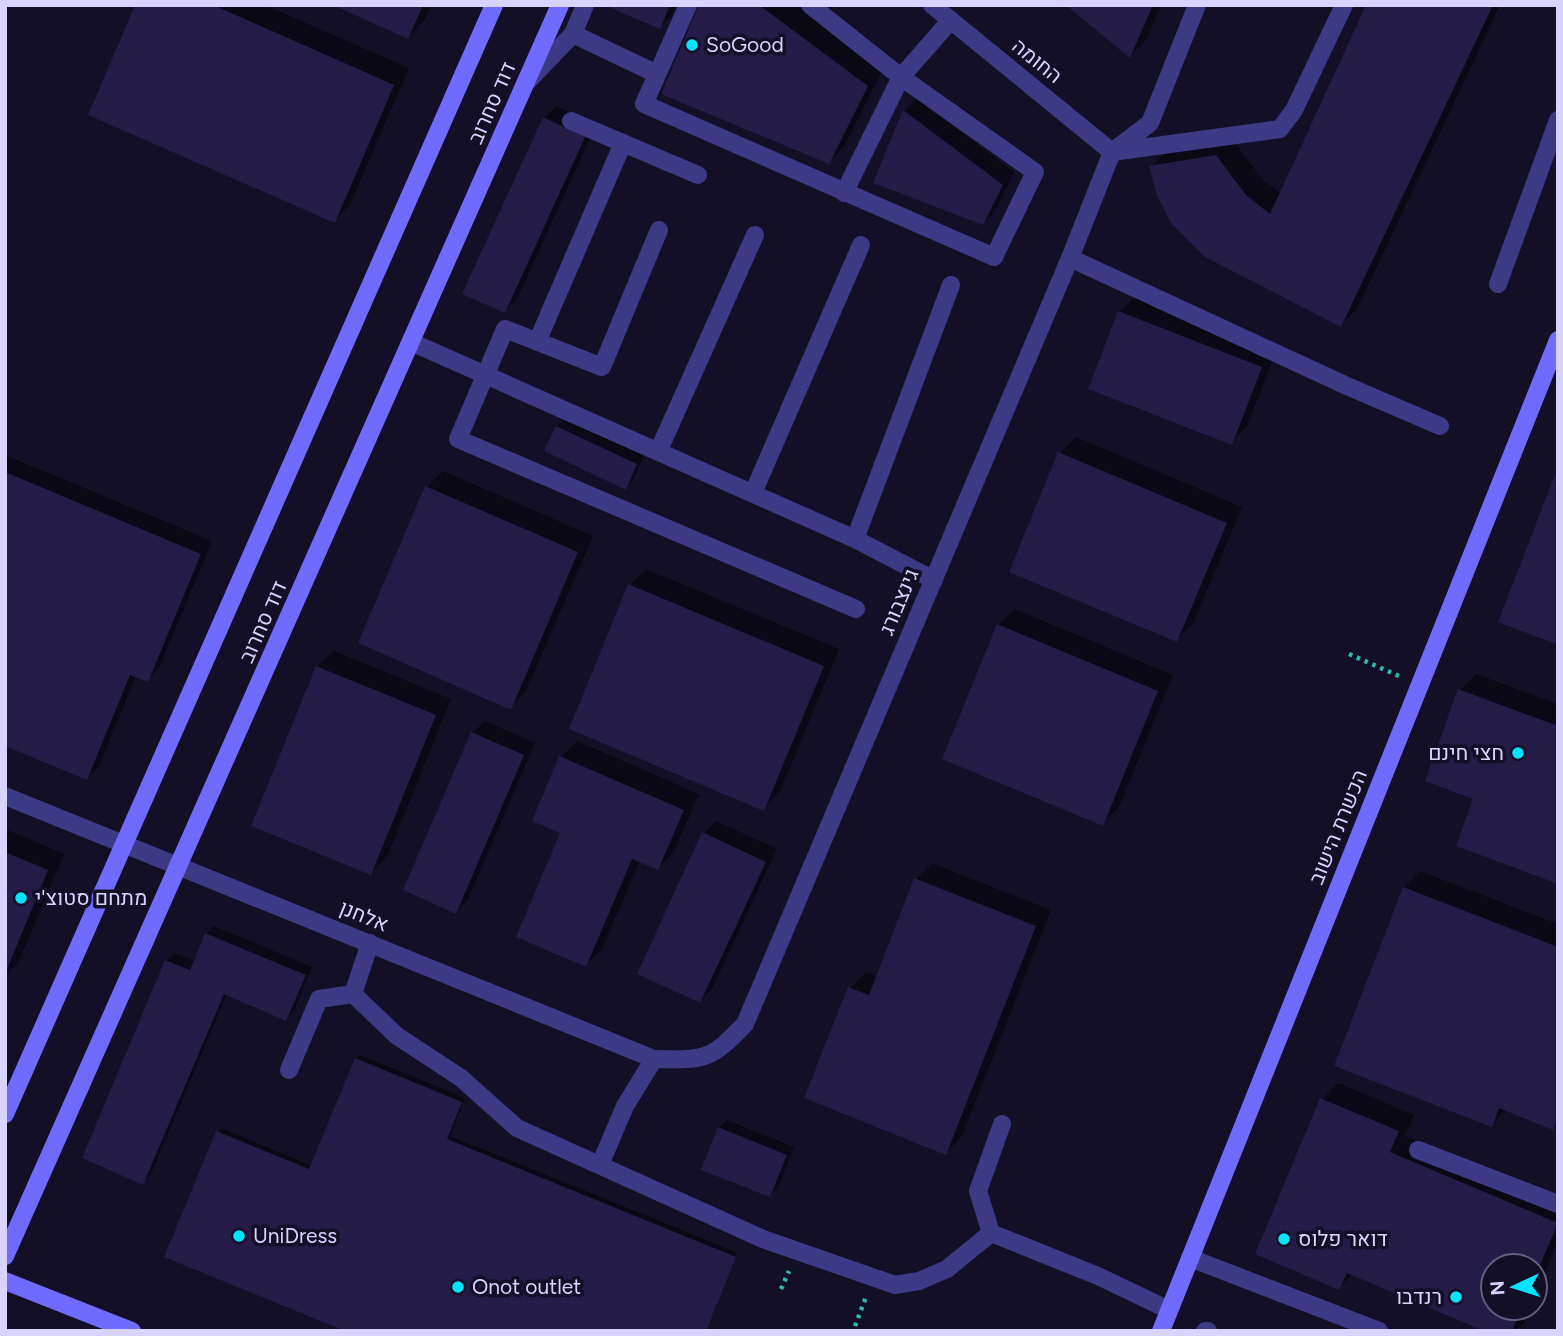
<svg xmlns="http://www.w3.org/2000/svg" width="1563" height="1336" font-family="Figtree,Heebo,sans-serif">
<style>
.shadow{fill:#0007}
.building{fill:#241b47}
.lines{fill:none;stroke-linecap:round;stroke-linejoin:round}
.path{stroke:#2fb8b0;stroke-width:4.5;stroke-dasharray:3.5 5;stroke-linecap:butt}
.lane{stroke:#3d3a85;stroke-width:18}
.street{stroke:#3d3a85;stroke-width:18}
.secondary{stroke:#6f6bff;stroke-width:18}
.poi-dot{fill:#00e5ff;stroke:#130f26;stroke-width:2.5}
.labels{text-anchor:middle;stroke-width:7;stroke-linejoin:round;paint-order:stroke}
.poi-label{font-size:21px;fill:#d9d4ff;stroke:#130f26;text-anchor:start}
.street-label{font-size:21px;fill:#d9d4ff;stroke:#130f26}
</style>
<rect width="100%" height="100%" fill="#130f26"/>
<path class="shadow" d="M137,5H265L409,68L350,205L334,221Z
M338,5H431L424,21L408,37Z
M609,5H676L672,15L660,27Z
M701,5H797L883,69L845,145L829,162Z
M1069,5H1161L1146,40L1130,56Z
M1368,5H1500L1357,309L1341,325L1151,167L1167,150L1232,139L1262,179L1281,194Z
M916,99L1014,172L995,211L983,223L904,111Z
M556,106L596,125L517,299L505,311L544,118Z
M1136,296L1277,350L1247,426L1231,443L1119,312Z
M565,419L644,456L633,480L625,488L557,427Z
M1076,437L1242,507L1193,624L1176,640L1060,453Z
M5,455L212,541L159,668L147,680L136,676L99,766L87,778L5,744Z
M443,471L593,536L526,691L510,708L427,487Z
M646,569L839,649L780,792L764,808L630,585Z
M1015,609L1173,675L1119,807L1102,824L998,625Z
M334,651L451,699L387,857L371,873L317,667Z
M1476,674L1558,704V882L1475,798L1460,690Z
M485,721L535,743L468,899L456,912L472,733Z
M577,741L699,794L674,852L658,868L640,860L602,949L586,965L562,832L561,757Z
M716,821L777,849L712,989L700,1001L704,833Z
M5,829L64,854L18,963L5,976Z
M932,863L1051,910L962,1136L946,1153L850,988L866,972L878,977L916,879Z
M1420,871L1558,924V1122L1552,1128L1506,1110L1491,1125L1404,887Z
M214,926L312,967L294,1011L286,1019L227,994L151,1174L143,1182L84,1157L166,961L174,953L195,961L206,934Z
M360,1055L465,1098L450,1136L736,1252L704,1331L217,1132L221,1128L312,1166L356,1059Z
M1338,1083L1414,1115L1405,1136L1558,1200V1242L1535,1296V1266H1493V1308H1530L1524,1323L1516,1331H1488L1353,1273L1339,1288L1322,1099Z
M727,1120L794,1147L778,1187L770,1195L719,1128Z"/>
<path class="building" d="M135,5H213L394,85L335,223L88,115Z
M333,5H423L408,39Z
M604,5H670L660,29Z
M699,5H759L868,86L829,164L661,94Z
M1066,5H1153L1130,58Z
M1366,5H1493L1341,327L1205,257L1171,223L1157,195L1149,166L1216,155L1246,195L1270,214Z
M903,110L1003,185L983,225L873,183Z
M543,117L585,137L505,313L462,294Z
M1118,311L1262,367L1232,445L1088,389Z
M556,426L637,464L626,490L544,451Z
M1058,452L1227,523L1177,642L1009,572Z
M1558,467V645L1498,622Z
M5,472L201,554L148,682L130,675L87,780L5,746Z
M425,486L578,552L511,710L358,643Z
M628,584L824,666L764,811L569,729Z
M997,624L1158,691L1103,826L942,759Z
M316,666L436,715L371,875L251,826Z
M1458,689L1558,726V884L1456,846L1473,799L1425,781Z
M471,732L524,755L456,914L403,890Z
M559,756L684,810L658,870L632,859L586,967L516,937L560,833L532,821Z
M702,832L766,862L700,1003L637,974Z
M5,852L48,870L5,974Z
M914,878L1036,926L946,1155L804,1098L848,987L869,995Z
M1403,887L1558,947V1116L1553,1130L1499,1108L1492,1127L1334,1066Z
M205,933L306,975L286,1021L224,994L143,1185L82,1158L165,960L190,970Z
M355,1058L462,1102L447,1139L736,1257L706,1331H345L164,1257L216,1131L309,1169Z
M1320,1098L1399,1131L1390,1152L1558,1223L1535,1277V1266H1493V1308H1522L1512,1331H1484L1347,1273L1339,1290L1255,1254Z
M718,1127L787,1155L770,1197L701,1170Z"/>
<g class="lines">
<path class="path" d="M1349,654L1399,676
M781,1289L789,1271
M855,1326L866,1297"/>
<path class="lane" d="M585,5L573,34L657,74
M688,5L644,104L994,257L1035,172L901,77L810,5
M526,83L573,34
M571,121L698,175
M1112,152L1280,129L1294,110L1344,5
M1112,152L1150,123L1197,5
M844,193L901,77L951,20
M659,230L602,367L505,329L458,439L856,609
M1070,258L1347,386L1440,426
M1498,284L1558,120
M411,342L855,539L934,580
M537,342L623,143
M658,452L755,235
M753,493L861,245
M855,539L951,285
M353,994L397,1036L461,1078L517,1128L763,1239L895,1285L919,1281L947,1269L991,1233L1098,1276L1169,1310
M353,994L370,943
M289,1070L319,999L353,994
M1418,1150L1558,1204
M600,1165L625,1106L654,1059
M991,1233L978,1191L1002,1124
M1190,1258L1379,1331
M1205,1331H1208"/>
<path class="street" d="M5,796L654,1059C704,1060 710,1061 745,1024L1070,258L1112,152L932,5"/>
<path class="secondary" d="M5,1114L494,5
M5,1256L560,5
M5,1281L132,1331
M1161,1331L1558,340"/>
</g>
<g class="poi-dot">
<circle cx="692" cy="45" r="7"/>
<circle cx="1518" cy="753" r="7"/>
<circle cx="21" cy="898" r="7"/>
<circle cx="239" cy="1236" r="7"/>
<circle cx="1284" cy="1239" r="7"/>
<circle cx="458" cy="1287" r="7"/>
<circle cx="1456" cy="1297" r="7"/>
</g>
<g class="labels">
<g class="poi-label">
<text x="706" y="52">SoGood</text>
<text x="1504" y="760" text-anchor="end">חצי חינם</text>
<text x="35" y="905">מתחם סטוצ'י</text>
<text x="253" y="1243">UniDress</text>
<text x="1298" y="1246">דואר פלוס</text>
<text x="472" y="1294">Onot outlet</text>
<text x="1442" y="1304" text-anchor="end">רנדבו</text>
</g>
<g class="street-label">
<text transform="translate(1037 61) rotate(39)" y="7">החומה</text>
<text transform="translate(492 103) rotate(-66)" y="7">דוד סחרוב</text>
<text transform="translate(899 602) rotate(-67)" y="7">גינצבורג</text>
<text transform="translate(263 622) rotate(-66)" y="7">דוד סחרוב</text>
<text transform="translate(1338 827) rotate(-68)" y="7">הכשרת הישוב</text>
<text transform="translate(364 916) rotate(22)" y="7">אלחנן</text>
</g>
</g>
<rect width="1563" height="1336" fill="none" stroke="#d9d4ff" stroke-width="14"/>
<g transform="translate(1514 1287) rotate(266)"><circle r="33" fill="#130f26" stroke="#625e7d" stroke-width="2"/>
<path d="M0-5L12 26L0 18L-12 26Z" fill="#00e5ff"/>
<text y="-10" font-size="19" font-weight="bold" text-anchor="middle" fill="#d9d4ff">N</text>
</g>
</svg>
